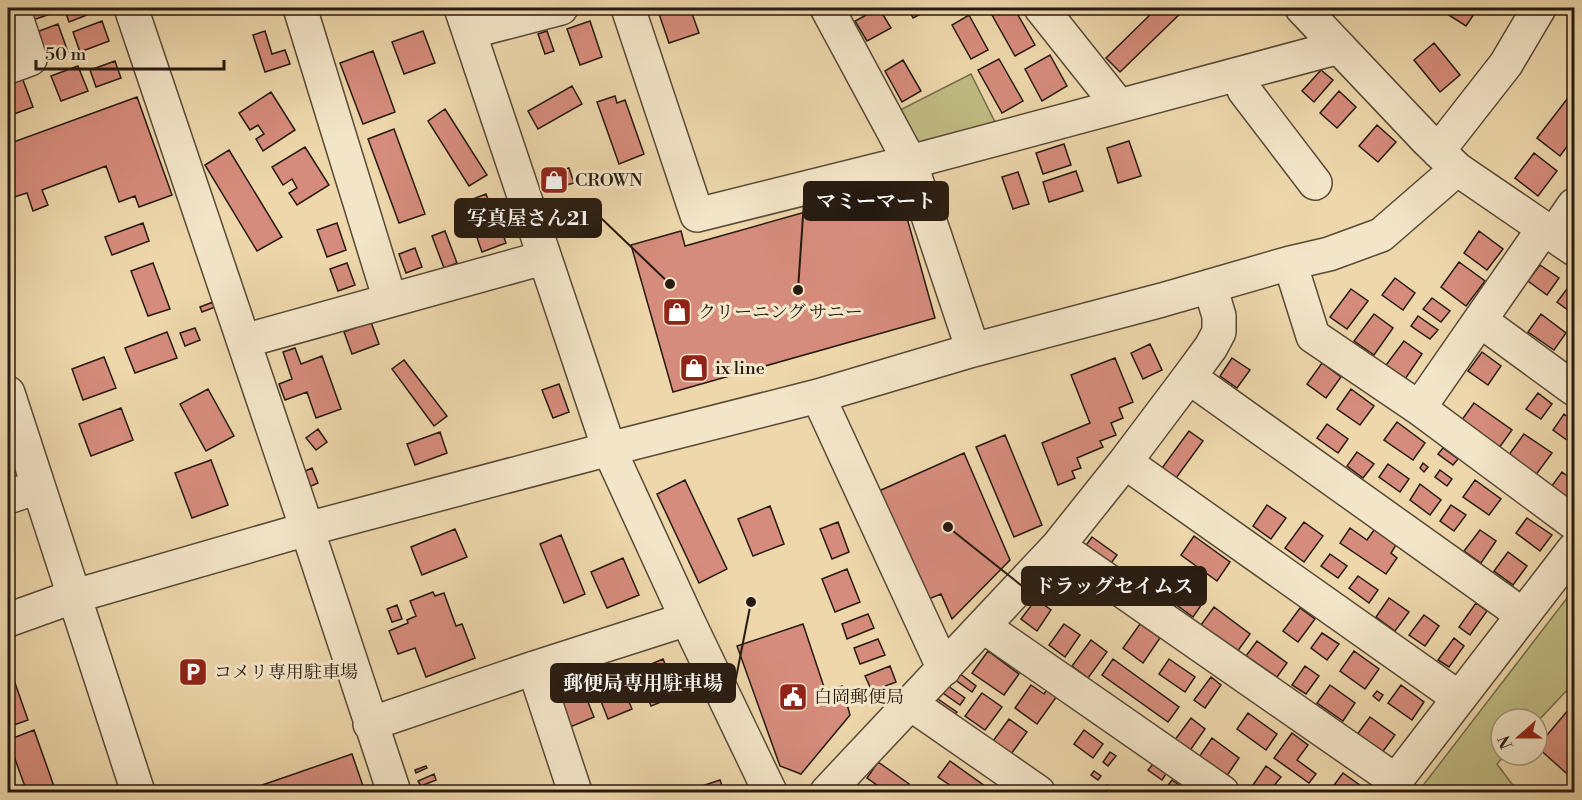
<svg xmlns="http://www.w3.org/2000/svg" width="1582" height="800" font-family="'Libre Bodoni','Noto Serif JP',serif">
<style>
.green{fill:#c0bc83;stroke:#746c4a;stroke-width:1.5}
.building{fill:#d68c7c;stroke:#271b11;stroke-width:1.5}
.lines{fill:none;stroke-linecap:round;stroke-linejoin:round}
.minor-casing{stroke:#584a38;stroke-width:36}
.minor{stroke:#f3e5c8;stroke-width:33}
.labels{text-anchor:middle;stroke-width:6;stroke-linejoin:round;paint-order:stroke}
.poi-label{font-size:18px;fill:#271b11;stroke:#f3e5c8;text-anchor:start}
.leader{fill:none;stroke:#271b11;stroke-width:2}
.callout-dot{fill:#271b11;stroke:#f3e5c8;stroke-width:2}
.callout{fill:#271b11;stroke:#271b11;stroke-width:2}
.callout-label{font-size:20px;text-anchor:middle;font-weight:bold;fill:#fff}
</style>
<rect width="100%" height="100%" fill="#edd7ab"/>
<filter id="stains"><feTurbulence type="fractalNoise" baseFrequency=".00333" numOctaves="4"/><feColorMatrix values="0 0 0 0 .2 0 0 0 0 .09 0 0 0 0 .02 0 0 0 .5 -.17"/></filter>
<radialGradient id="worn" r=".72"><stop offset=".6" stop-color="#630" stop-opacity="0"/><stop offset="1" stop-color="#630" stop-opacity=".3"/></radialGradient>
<path class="green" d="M971,74L997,126L923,147L913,143L896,112Z
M1574,589V687H1570L1537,722V719H1501V755H1505L1497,764L1518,792H1418Z"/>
<path class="building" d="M28,8H51L53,13L33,20Z
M64,8H96L97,11L69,22Z
M657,8H690L699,33L669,43Z
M751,8H770L753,13Z
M879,8L891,28L867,41L855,21Z
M908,8H929L930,9L913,18Z
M1006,8H1014L1035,45L1015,56L992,15Z
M1157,8H1186L1120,72L1106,58Z
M1447,8H1478L1466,26L1444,12Z
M969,15L988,50L971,59L952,25Z
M102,21L109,41L80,52L73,32Z
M590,21L602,57L580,65L567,29Z
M58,24L68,52L45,61L34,33Z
M265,31L272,54L285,50L290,64L265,72L253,35Z
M423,31L435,63L404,74L392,42Z
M547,31L554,51L545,54L538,34Z
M1434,43L1460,75L1440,92L1414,60Z
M373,51L395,112L363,124L340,63Z
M1050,55L1067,86L1042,101L1025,69Z
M999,59L1023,101L1002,113L978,70Z
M903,60L921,91L902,102L885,71Z
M115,61L121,78L96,87L90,70Z
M78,66L88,91L61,101L51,76Z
M1321,70L1333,80L1314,102L1302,91Z
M20,72L33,107L11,115L8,106V77Z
M572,86L582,104L538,129L528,111Z
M1574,90V137L1560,156L1537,138Z
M1339,91L1356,107L1337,128L1320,113Z
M271,92L295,130L263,151L256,139L264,134L258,125L250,130L239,113Z
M615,96L617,103L625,100L644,154L619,164L597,102Z
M137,97L172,195L139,207L135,196L119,202L106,166L42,190L48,205L33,211L27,193L8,199V144Z
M445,109L487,175L469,186L428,121Z
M1377,125L1396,142L1378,162L1359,146Z
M394,129L425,214L399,223L368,139Z
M1129,141L1141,176L1118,183L1107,148Z
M1064,144L1071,165L1043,174L1036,153Z
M305,147L329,185L297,205L289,193L297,188L292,179L283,185L272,167Z
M229,150L282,237L257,251L205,165Z
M1534,153L1557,171L1538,196L1515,178Z
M569,168L574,183L548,190L544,176Z
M1076,171L1083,191L1049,202L1043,182Z
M1018,172L1029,204L1013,209L1002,177Z
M486,194L494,215L465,226L457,205Z
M862,196L866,210L902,200L935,318L673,392L631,245L681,231L685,246Z
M143,223L149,241L112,255L105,237Z
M337,223L346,250L327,257L317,230Z
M499,223L506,243L482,252L475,232Z
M445,231L457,263L444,268L432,236Z
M1479,231L1503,249L1487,270L1464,253Z
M415,248L422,267L406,273L399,254Z
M1459,262L1485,281L1466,306L1441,287Z
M153,263L170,309L148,316L131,271Z
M347,263L355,285L338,291L330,269Z
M1540,265L1559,278L1547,295L1528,281Z
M1395,278L1415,293L1403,310L1382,295Z
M1570,285L1574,288V310L1572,313L1557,302Z
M1351,289L1368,301L1347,329L1330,317Z
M1432,298L1450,311L1441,322L1423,309Z
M213,302L215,307L202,312L200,307Z
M1374,314L1393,328L1374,355L1354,341Z
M1541,314L1566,333L1554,350L1528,332Z
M1418,316L1438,330L1430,339L1411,326Z
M371,322L379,344L352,354L344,332Z
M195,328L200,340L185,346L180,333Z
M167,332L177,358L135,373L125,348Z
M1404,341L1422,354L1405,379L1386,365Z
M1150,344L1162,370L1143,379L1131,353Z
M295,348L301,364L322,356L341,409L316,418L307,392L285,400L279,384L292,379L283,352Z
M1574,351V371L1565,364Z
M1482,352L1501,366L1488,385L1468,371Z
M104,357L116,388L83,400L72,369Z
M1115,358L1133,402L1119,408L1123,418L1111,423L1116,435L1100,441L1103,447L1077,458L1081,468L1072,471L1075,478L1058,485L1042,443L1090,423L1071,375Z
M1232,358L1250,370L1237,388L1220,376Z
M404,360L447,416L434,426L392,369Z
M1322,363L1341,377L1326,398L1307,384Z
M559,384L569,412L553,418L542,390Z
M208,389L234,436L206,451L180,404Z
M1351,389L1374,406L1360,425L1337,409Z
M1538,393L1552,404L1541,419L1526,409Z
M1474,403L1512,430L1499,448L1461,421Z
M121,408L133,440L91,456L79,424Z
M1564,414L1574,422V439L1571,443L1553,430Z
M1397,422L1425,443L1413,460L1384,440Z
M1327,424L1348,439L1338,453L1317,438Z
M318,429L327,442L316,450L306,438Z
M1189,431L1203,441L1176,478L1162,468Z
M440,432L447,453L415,465L407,444Z
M1524,434L1552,453L1535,476L1508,456Z
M1005,435L1042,525L1014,537L976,447Z
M1443,448L1458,459L1453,465L1438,454Z
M1357,452L1374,464L1363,478L1347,466Z
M964,453L1010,560L952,619L941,594L926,600L879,491Z
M211,460L228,505L192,518L175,473Z
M1423,463L1428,467L1424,472L1420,468Z
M1388,464L1409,479L1400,492L1379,477Z
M312,468L318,483L309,487L303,472Z
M1440,470L1452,479L1447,486L1435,477Z
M1562,472L1574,481V503L1551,487Z
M685,480L727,569L699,583L657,494Z
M1475,480L1501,499L1489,515L1463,497Z
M1420,484L1441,500L1430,515L1410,500Z
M1267,505L1286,518L1271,539L1253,526Z
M1451,505L1466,515L1454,531L1440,521Z
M770,506L784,544L753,556L738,519Z
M1527,518L1552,535L1540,551L1516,533Z
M838,522L849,552L832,559L820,529Z
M1304,522L1323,536L1304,562L1285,548Z
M1350,528L1367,540L1374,530L1396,545L1391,553L1397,558L1386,574L1340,543Z
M455,529L467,557L422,575L411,547Z
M1480,530L1496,541L1481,563L1464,551Z
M561,535L585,594L564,603L540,544Z
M1194,536L1230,562L1217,581L1181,555Z
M1092,537L1117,555L1109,566L1084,548Z
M1508,552L1527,566L1513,585L1494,571Z
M1330,554L1347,566L1338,578L1321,566Z
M623,558L639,595L607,608L591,572Z
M847,569L860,602L835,612L822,579Z
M1358,576L1378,590L1369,603L1349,588Z
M1168,580L1202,604L1193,617L1159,592Z
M433,592L435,596L444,593L456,626L462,624L475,658L426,677L415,648L398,654L389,631L408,623L407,620L416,616L410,601Z
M1389,598L1409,612L1395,631L1376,617Z
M1036,599L1051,610L1037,631L1021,619Z
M1476,603L1487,611L1470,635L1459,627Z
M397,605L402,619L392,622L387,609Z
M1214,607L1250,634L1237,652L1201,625Z
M1300,608L1315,619L1298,642L1283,631Z
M868,614L874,628L847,639L842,624Z
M1424,615L1439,626L1425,646L1409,635Z
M803,624L826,693L842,686L850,715L801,774L780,766L737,646Z
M1064,624L1080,635L1065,657L1049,645Z
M1140,624L1160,638L1143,663L1123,648Z
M1322,633L1339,644L1327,660L1311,648Z
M1454,638L1464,646L1449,667L1438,660Z
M878,639L885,655L860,664L854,648Z
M1091,640L1107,652L1088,678L1072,666Z
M1257,641L1287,663L1277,677L1246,656Z
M988,651L1019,674L1004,695L972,673Z
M1354,651L1379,669L1365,689L1340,671Z
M663,659L678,695L651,706L637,670Z
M1113,659L1179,707L1168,722L1102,675Z
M1169,659L1195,677L1185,692L1159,674Z
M8,663L28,720L8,727Z
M890,666L896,682L872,691L865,676Z
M1305,666L1319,676L1306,694L1292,685Z
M616,671L632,709L608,719L593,681Z
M959,673L976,686L972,692L954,679Z
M1211,677L1221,685L1205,708L1194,700Z
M580,682L594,717L570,727L556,692Z
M1031,685L1044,694L1050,685L1060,692L1037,724L1015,708Z
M1330,685L1355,703L1343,721L1317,703Z
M1401,685L1424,702L1412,720L1388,703Z
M948,686L965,698L960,705L943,693Z
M1377,691L1383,695L1379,701L1373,696Z
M982,693L1002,707L985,730L965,716Z
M938,699L957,712L952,717L934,704Z
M1574,703V780L1537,747Z
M1248,713L1277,734L1266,750L1237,729Z
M1370,717L1395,735L1381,754L1356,736Z
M1191,718L1205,729L1189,752L1174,741Z
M1009,719L1027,732L1011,754L993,741Z
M34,730L56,792H27L8,740Z
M1084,730L1103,744L1093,758L1074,744Z
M1292,733L1308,745L1297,760L1316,774L1309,783L1274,758Z
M1212,738L1239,758L1226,777L1199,757Z
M1110,752L1116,756L1108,766L1103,762Z
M352,754L365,792H242Z
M950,761L989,789L987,792H960L938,777Z
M878,762L909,784L903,792H887L867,778Z
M1153,764L1166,774L1162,780L1148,770Z
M426,766L427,768L416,773L415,770Z
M1266,766L1281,777L1269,792H1264L1253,785Z
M1094,771L1101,776L1098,780L1091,775Z
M1343,773L1361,786L1356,792H1329Z
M434,774L436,780L421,786L418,781Z
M720,780L723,788L714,792H684Z
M1172,780L1189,792H1163Z
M1107,785L1118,792H1102Z
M1295,786L1303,792H1290Z"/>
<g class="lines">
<g class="minor-casing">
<path id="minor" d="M131,8L307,529L394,792
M300,8L390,300
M461,8L609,449L687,619L770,792
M628,8L697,215L910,162L1339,47
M827,8L910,162L973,350
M1041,8L1119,106
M1302,8L1427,140L1457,169L1574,249
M469,32L561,8
M8,67L30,59L13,8
M1240,74L1244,90L1315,183
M1438,151L1506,64L1539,8
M1554,234L1574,205
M1290,263L1313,336L1419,408L1574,523
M1481,321L1574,389
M244,341L543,258
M1189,377L1523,615
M8,393L138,792
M818,396L944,669
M1419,408L1544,228
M1125,462L1459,698
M8,497L38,487
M1058,546L1396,781
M8,620L75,596L307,529L609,449L818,396L973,350L1162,300L1290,263L1329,254L1381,235L1457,169
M983,626L1222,792
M534,668L575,792
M911,704L1038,792
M370,724L534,668L687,619
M827,792L1058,546L1125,462L1189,377L1211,347L1219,332V316L1210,286
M1387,792L1574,549"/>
</g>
<use href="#minor" class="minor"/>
</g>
<defs>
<g id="shop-square" transform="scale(1.5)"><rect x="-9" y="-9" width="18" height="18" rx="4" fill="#8f2418" stroke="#f3e5c8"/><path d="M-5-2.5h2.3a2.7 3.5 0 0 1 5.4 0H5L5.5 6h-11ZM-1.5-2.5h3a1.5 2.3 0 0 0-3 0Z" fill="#fff"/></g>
<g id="parking-square" transform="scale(1.5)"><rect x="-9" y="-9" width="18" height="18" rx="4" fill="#8f2418" stroke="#f3e5c8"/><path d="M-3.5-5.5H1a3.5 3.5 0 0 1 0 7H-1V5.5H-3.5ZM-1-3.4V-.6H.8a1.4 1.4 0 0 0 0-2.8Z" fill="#fff"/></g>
<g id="civic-square" transform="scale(1.5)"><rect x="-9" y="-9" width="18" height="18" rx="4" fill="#8f2418" stroke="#f3e5c8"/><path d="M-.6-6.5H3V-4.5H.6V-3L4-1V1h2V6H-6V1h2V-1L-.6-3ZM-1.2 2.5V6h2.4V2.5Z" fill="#fff"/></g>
</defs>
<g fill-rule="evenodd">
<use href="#shop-square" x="554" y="180"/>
<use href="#shop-square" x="677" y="312"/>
<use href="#shop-square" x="694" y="368"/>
<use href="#parking-square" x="193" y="672"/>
<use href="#civic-square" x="793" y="697"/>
</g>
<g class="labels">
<g class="poi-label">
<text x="575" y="186">CROWN</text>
<text x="698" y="318">クリーニング サニー</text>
<text x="715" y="374">ix line</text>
<text x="214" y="678">コメリ専用駐車場</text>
<text x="814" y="703">白岡郵便局</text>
</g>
</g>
<path class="leader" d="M798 290L804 201M670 284L601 218M948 527L1022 586M751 602L735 683"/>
<g class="callout-dot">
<circle cx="798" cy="290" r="6"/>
<circle cx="670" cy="284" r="6"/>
<circle cx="948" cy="527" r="6"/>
<circle cx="751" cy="602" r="6"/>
</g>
<g class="callout">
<rect x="804" y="182" width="144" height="38" rx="6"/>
<rect x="455" y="199" width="146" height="38" rx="6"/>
<rect x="1022" y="567" width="184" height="38" rx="6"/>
<rect x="551" y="664" width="184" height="38" rx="6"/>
</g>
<g class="callout-label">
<text x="876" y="208">マミーマート</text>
<text x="528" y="225">写真屋さん21</text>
<text x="1114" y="593">ドラッグセイムス</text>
<text x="643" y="690">郵便局専用駐車場</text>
</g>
<rect width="1582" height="800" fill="none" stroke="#edd7ab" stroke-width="30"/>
<rect x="9" y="9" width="1564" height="782" fill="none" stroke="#271b11" stroke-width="3"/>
<rect x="15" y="15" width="1552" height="770" fill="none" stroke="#271b11" stroke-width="1.5"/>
<g transform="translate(1519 737) rotate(249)"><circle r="28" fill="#f3e5c8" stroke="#a1947f" stroke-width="1.5"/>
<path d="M0-4.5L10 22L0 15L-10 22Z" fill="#8f2418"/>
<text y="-9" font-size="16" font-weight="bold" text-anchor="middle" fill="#271b11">N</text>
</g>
<path d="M36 60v9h188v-9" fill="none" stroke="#271b11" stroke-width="3"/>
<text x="45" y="60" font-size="18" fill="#271b11" stroke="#f3e5c8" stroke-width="4.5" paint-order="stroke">50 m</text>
<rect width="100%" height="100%" filter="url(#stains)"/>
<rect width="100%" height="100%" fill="url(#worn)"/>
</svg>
